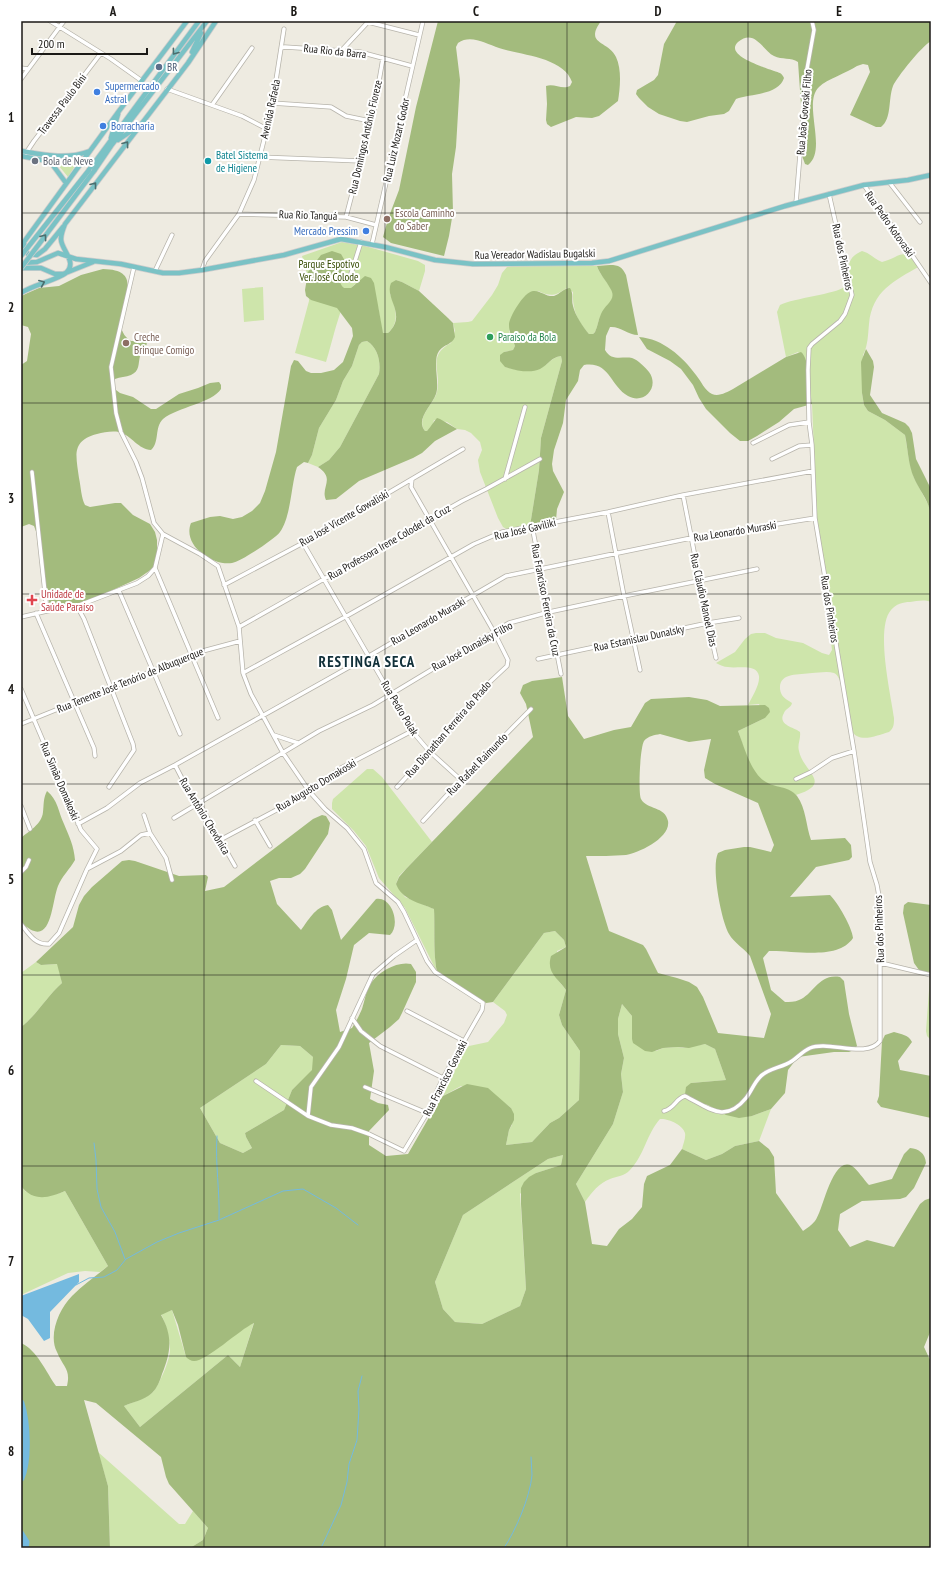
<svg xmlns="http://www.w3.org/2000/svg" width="952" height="1569" font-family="'PT Sans Narrow',sans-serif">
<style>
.green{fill:#cee5ab}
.forest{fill:#a3bb7d;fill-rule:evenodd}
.water{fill:#74badf}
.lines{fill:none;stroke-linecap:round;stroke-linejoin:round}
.stream{stroke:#74badf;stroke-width:1}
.river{stroke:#74badf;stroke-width:7}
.minor-casing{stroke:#b7b4ab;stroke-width:5}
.major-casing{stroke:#cdcccc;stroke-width:6}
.minor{stroke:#fff;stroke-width:3.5}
.major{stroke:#7ac2c5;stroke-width:4.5}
.major-bridge-casing{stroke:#cdcccc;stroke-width:6;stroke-linecap:butt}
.major-bridge{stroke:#7ac2c5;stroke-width:4.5}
.oneway{stroke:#4a6e6e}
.grid{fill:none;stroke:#1b1916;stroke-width:1;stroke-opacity:0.55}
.service-dot{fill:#5c6f8a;stroke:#fff;stroke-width:1.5}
.shop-dot{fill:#3f7fe0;stroke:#fff;stroke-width:1.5}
.worship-dot{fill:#6b7280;stroke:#fff;stroke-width:1.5}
.culture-dot{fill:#0f9aa8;stroke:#fff;stroke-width:1.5}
.education-dot{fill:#8d6e63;stroke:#fff;stroke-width:1.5}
.leisure-dot{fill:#2e9e5b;stroke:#fff;stroke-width:1.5}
.health-dot{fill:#e0444e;stroke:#fff;stroke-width:1.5}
.labels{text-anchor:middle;stroke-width:4;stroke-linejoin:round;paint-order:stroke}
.street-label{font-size:11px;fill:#1b1916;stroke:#fff}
.service-label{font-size:11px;fill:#4e5e75;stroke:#fff;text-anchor:start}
.shop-label{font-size:11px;fill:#366cbe;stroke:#fff;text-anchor:start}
.culture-label{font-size:11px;fill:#0d838f;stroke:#fff;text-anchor:start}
.worship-label{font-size:11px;fill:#5b616d;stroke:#fff;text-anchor:start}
.education-label{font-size:11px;fill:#785e54;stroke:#fff;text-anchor:start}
.park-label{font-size:11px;fill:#354a01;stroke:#fff}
.leisure-label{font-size:11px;fill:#27864d;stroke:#fff;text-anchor:start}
.health-label{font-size:11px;fill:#be3a42;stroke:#fff;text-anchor:start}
.district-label{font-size:15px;font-weight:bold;letter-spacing:1px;fill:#113039;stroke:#fff}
.neatline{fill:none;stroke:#1b1916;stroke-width:1.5}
.grid-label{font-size:13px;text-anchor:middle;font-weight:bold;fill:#1b1916}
</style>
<rect width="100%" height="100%" fill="#eeebe1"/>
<path class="green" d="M80,158L68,177L59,166L49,159Z
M342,242L365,246L418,261L425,265V271L419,291L402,282L396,280L390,294C396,308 400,322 388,333H383L382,331L378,307L355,284C342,295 332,344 326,362L295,353L309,301L308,278L302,256Z
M862,251C870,253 874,259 882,262C903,256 901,246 920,266C894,281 872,291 869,324C868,334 868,346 863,355L862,393L864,405L868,411L885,420L905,435L909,460L914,478L930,508L931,602C924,599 917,601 910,602C903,602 896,604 891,610C875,628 891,695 894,718C894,724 894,728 889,732C878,735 859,744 852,731L841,683C839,679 838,675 834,673C827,671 818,673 812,673C799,675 779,672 780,689C781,697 786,699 792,703C791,708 786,708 784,713C777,725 794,727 800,732C801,739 797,745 799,751C803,772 834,783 796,795C785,786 776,788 765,782C749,773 744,747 738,731L765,718L759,704L748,705C752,697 760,685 759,676C757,663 736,669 728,667C724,667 720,665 716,663L735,652L745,639L751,634L756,633H765L776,638L803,643L822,653L829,655L832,650L817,521L812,404L807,364L798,352L786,357L777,312L780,305C794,298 836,294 844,287C856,275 839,261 862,251Z
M516,265L597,266C600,277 616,289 613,299C611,305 603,311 600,317C597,323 598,330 593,334H589C577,321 572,308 573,292L567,288C554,296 552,297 538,291L509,331L515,346L513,350L504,352L505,367C518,370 530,373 542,367C549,364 552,357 561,356L562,361L541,438L539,470L530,526L508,530L503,527L498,518L480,472L478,460L482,450L480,442L471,433L465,430L457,429L447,422L434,420L432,427L427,431H425C415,418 434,404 437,392C442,371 426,356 451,343L455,331L453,323L468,322L472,321L492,295L498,285L502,273L507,267Z
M263,287L264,320L244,322L242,289Z
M367,341C378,348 381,362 379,374L340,447L329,460L318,467L308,463L312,455L319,428L336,400L343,381L352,366L359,345L362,342Z
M367,769H373L382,777L432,842L399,876L396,884L405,897L434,909C435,929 433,953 437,972L405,908L379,878L366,846L354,831L332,809V803L333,799Z
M555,931L564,940L566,947L557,951V979L566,990L559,1015L562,1025L580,1051L579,1100L559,1118L550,1123L532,1142L506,1145L509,1130L512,1125L511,1108L506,1104L461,1086L443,1096L463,1053L469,1046L488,1042L504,1023L507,1015L505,1011L493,1002L544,933Z
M36,962L41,965L58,964L62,983C46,997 38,1014 21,1027V973Z
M930,977H931V1040L927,1036L926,1031Z
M622,1004L632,1016V1039L656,1051L663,1048L677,1047L683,1048L705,1044L715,1049L726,1080L691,1083L699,1103L708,1105L722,1112L752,1116L771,1109L759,1141L735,1146L722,1154L706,1160L682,1149C683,1144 686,1138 685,1133C683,1125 668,1118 660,1119C647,1133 644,1156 630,1170C625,1176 617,1176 610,1179C599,1183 592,1192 585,1202L576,1184L613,1124L623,1092L621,1074L624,1058L618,1034V1019Z
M281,1045L300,1046L313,1057V1070L292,1090L284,1110L245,1133L246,1137L252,1148L243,1153L220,1143L200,1108L266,1064Z
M563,1155L561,1165L536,1173L520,1194L526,1289L520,1306L482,1324L455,1322L443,1309L435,1282L463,1215L548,1159Z
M21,1186L26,1192L58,1194L65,1191L108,1266L100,1272L85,1271L68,1273L21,1295Z
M172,1310L186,1357L201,1359L234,1335L254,1322L240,1367L228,1355L140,1427L124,1406C133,1402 144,1399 152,1393C159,1386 170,1360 170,1350C170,1341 166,1323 161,1314Z
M98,1452L179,1524H185L193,1511L208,1528L203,1540L190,1548H110L108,1486Z"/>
<path class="forest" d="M438,21H601C584,45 608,40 616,57C622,70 620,88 618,101L599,116L592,118L576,117L551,127L547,124L546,120L547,104L546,86C554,83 562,90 570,86L572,82C564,57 520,55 499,48C486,44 471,34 458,43L456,47L460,80L456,147L452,174L453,212L449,236L444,256L391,243L383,237L388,219L399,190L416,107Z
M677,21H931V41C922,46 897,77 893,86C888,99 892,119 881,127H876L850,115L870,72L868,65L863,64L857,66C847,73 827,79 819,87C802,103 828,150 808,165L805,164L801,153L802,119L798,62C791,57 782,60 774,56C763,51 755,28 738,42C722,57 774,70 780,73C782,74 783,76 784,78C779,95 750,94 736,99L729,111L724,114L709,116L687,122L680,121L659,114L648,107L639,98L636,94L637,90L654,80L658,75L664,44Z
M332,251L341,254L345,261C344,270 335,281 344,288H351L365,276L371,278L374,283L383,333H388C408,314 384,299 391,283L396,280L402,282L419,291L448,318L453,323L455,337C452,345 444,344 439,351C432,361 440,382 436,394C432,406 415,419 425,431H427C431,427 433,422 437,418L440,419L457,429L435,441L422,453L413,458L359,481L336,499L326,500C320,487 336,479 318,467L329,460L340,447L379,374C381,362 378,348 367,341L362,342L359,345L352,366L343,381L336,400L319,428L312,455L308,463L304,462L297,467C291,485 291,517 280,532C275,539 240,562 232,563C212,566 182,545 191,523L210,517L220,516L233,519L242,517L252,511L260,503L265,491L276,452L291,366L294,360L298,361L306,371L311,373H321L334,370L343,362L353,336L352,328L337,308L311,300L306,296L305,290L308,272L321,255Z
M610,265C619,265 622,267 626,275L638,335C628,335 620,326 610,327L606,336L605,350C612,362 622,356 632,358C638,360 645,367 649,372C660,387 644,405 628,396C610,386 610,361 584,365L580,370L578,381L566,400L563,423L554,450L552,464L553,471L564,492L557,509L556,520L530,526L539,470L541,438L562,361L561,356C551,357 548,365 540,369C530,374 515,370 505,367L500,361V355L504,352L513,350L515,346C513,339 509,333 509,325C509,317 524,292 533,291C540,290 546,297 554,296C560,294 564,288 570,288C574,294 571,300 573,306C575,315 583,327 589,334H593L595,332C598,326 598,320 601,314C605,304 618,300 610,288C606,280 600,275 597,266Z
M103,269C158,270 99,321 131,341H145L147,344C144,348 141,351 140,356C138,364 140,371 131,375C126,377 120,377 115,379L113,386L116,390L120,393L133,397L151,409H156L179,394L198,388L210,383L219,382L221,385V389C212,403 178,407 163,419C154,428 160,442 151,450C139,450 131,435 119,432C112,431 104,432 97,434C71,441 76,455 79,478C81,487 81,497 85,505L90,507L115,503H121L133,515L150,524L155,532L157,540V554L154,567L149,571L139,578L89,601L58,609L52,607L49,602L38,547L37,534L34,526L29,524L21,527V365L27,361L31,334L28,327L21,325V296L39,288L59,286L81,275Z
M639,337C663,339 682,356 696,375C701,381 705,391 712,394C719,397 727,392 733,389L786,357L801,352C810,359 810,392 812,404L794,409L779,422L757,436L748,441H740L730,433L706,409L699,398L693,385L681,369L670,361L647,349Z
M866,349L873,361L874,367L870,395L882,413L905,423L909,427L912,433L916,459L931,489V517C930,501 920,492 914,478C908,464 908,449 905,435L885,420L868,411L864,405L862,393L861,362Z
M562,677L568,716L584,739L614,730L631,727L645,703L651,699L689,697L707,700L720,706L765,705L769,708L770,712L765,718L738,731C744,746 751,774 766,782C776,788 789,786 797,796C806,808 806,826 811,840L845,838L851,845L852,857L849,860L816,867L790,897L830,895C838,903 852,927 853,938C838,961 793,950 769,951L763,958L771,990L785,1002C789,1002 795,1002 799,1000C813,995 819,973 840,977L844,981L845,988L849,1014L857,1046L854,1050L849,1052H834L798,1057L788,1070L785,1093L771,1109L752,1116L739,1118L726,1115L708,1105L699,1103L688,1098L685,1094L686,1087L691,1083L726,1080L715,1049L705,1044L689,1048L677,1047L663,1048L652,1052L645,1051L633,1043L632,1039V1016L622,1004L618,1019V1034L624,1058L621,1074L623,1092L613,1124L576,1184L585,1202L592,1244L607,1246L619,1229L632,1219L642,1207L644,1184L647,1176L670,1165L682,1149L706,1160L722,1154L735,1146L759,1141L769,1149L774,1157L776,1193L803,1231C807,1228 812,1225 815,1221C823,1212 832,1155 852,1166C858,1170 864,1180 869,1185L892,1179L904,1154L910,1148C919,1149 925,1153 926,1163L914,1188L906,1197L900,1199L862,1201L840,1214L838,1230L850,1247L867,1240L894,1247L920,1204L925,1200L931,1198V1330L924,1347L931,1362V1548H190L203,1540L208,1528L169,1484L166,1477L161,1457L96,1403L84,1400L108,1486L110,1548H21V1343C37,1350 46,1372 56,1386H67C71,1369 63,1367 57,1352C48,1335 59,1309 72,1296C83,1285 96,1276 108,1266L65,1191C49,1198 33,1202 21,1186V1027C38,1014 46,997 62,983L57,964L41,965L36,962L73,927L79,905L84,896L92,887L122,861L129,860L135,861L179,876L206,875L208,877L205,891L224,887L313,819L322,815L326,816L330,823L328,834L305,869L300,874L291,878H279L270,881L277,904L301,930C308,921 315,907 328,905L332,910L341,940L376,899C392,896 401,925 390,935L369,933L354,945L346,979L336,1010L340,1032L352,1028C356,1022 359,1016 362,1009C365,1000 366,990 371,983C379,971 398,961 411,964L416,972V982L402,1013L399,1019L390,1027L369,1043L374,1071L370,1099L378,1103L388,1105L389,1110L369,1131V1145L386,1156L408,1154L435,1107L443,1096L467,1084L488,1088L511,1108L514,1114V1120L509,1130L506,1145L532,1142L550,1123L559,1118L579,1100L580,1051L562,1025L559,1015L566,990C558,978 546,973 551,956L566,947L564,940L555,931L544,933L493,1002L486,1003L437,972C433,953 435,929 434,909C420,903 402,900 396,884L399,877L406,869L533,737L526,704L520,693L523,685L532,681ZM660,734L689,742L711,739L704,770L705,778L715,784L758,803L774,845L771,852L750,847H744L725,850L718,853C711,867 721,920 729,934C734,943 744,948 750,956L771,1014L764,1038L718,1033L703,997L697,987L689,982L677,978L658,973L646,949L643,945L609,931L586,856C599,856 613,856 626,855C638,853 671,838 668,821C665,806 647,810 641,799C638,792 640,748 644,741C648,736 655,735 660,734ZM281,1045L300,1046L313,1057L312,1070L292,1090L284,1110L245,1133L246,1137L252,1148L243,1153L220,1143L200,1108L266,1064ZM563,1155L561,1165L536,1173L529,1177L524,1182L521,1188V1204L526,1289L520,1306L482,1324L455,1322L443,1309L435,1282L463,1215L548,1159ZM172,1310L178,1325L186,1357C188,1359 191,1361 194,1361C207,1361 239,1330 254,1323L240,1367L228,1355L140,1427L124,1406C133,1402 144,1400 152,1393C157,1388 160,1381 162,1374C171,1352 173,1336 161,1315Z
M47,791C58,800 58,811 64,824C69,836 74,846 75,860C70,869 62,876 58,886C51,904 52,952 21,922V838C29,831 42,824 43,812C44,804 43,799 47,791Z
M908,902L931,905V977L919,970L914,963L903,913L904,905Z
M894,1032C901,1034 909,1035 912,1042L898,1061L900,1070L931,1076V1118L881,1107L877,1102L879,1096L882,1041L885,1035Z"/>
<path class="water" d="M79,1274V1282L50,1312V1338L44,1341L28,1319L21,1315V1296Z"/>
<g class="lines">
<path class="stream" d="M217,1136C215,1164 220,1191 219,1219
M94,1143L96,1160L97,1189L101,1207L115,1232L125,1259
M76,1285L89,1278L104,1277L117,1270L126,1259L157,1242L179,1233L219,1220L283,1191L303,1189L336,1208L358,1225
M321,1548L341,1505L347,1482L349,1464L357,1440L359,1409L358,1391L362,1376
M504,1548C516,1530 530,1497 532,1475C532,1469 531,1463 531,1457"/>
<path class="river" d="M21,1403C27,1422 29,1460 21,1478
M21,1534L26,1542L25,1548"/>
<g class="minor-casing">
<path id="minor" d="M50,21L111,59L142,81
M281,48L285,47L360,52L412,66
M341,51L368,22L419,35
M21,68L28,69
M21,79L64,21
M167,89L242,116L267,129
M272,103L331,107L346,116L370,121
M212,105L252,48
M26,153L34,141L101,53
M259,157L361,161
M889,182L920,222
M864,185L931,283
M796,203L807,69L814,30L812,21
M239,214L346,217L376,225
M346,217L374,110L383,58
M372,244L423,21
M134,267L111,367L116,413L121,432L136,462L142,478L154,523L163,534L200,554L218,566L239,627L243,673L251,694L283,753L309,791L325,809L347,828L364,849L376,883L398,902L404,912L427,961L435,972L483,1003L482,1010L443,1078L427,1113L404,1151L369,1134L352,1128L331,1125L308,1116L256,1081
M202,270L205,261L239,214L254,180L271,112L284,29
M155,271L172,235
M349,280L361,242
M753,443L789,425L809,422
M772,459L799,446L812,445
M32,472L47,611
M505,479L525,407
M683,495L708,623L716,658
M608,512L624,596L640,670
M532,526L561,674
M303,543L412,731L429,751L461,780
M155,568L218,718
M224,585L303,543L463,449
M119,591L180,734
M77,606L84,619L133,744L134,750L109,787
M36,613L94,748L95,756
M21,617L47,611L77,606L137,583L148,576L155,568L163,534
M239,627L462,501L486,489L540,459
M538,659L708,623L739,618
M243,673L345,617L474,544L502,532L608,512L683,495L813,471
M21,689L81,830L97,849L87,869
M21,724L199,652L240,641
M274,735L298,743
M175,765L189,792L199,803L235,866
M796,779L811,772L832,758L854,751
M397,787L465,714L475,696L507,666L508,660L494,632L411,487L412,479
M21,806L30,829
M144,815L150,833L166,858L172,880
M174,818L319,731L373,705L509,623L549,612L624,596L757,569
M255,820L270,846
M423,821L461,780L531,709
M78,824L107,808L140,783L175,765L369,656L506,576L691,538L815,518
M220,840L284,806L309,791L341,768L412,731
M21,872L26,867L29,860
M21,924C29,934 35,945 49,944L59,933L87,869L121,851L141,835L150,833
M881,963L931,975
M407,1011L464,1041
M352,1018L361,1031L380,1046L443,1078
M365,1087L427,1113
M664,1111C675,1108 676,1098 685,1096C709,1108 725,1124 746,1098C751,1092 754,1083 760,1077C768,1068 782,1068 792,1061C798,1057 803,1051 810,1048C828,1040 867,1059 880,1041V902L877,885L870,862L854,751L815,518L812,445L809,422L808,370L809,348L812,344L840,321L845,314L852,295L829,194
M308,1116L311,1087L339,1047L373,974L394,956L417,940"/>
</g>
<g class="major-casing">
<path id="major" d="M192,52L201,33
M111,138L118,114
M118,140L137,127
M21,151C44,155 67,160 90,151
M21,156L47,161L52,164L66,183
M89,170L199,21
M94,171L111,146L207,21
M24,243V249L28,254L37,255L45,249L63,227
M21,246L119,111L187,21
M21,263L37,262L58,253L76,259L121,264L163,273H179L202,270L284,255L341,239L385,247L435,260L473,264L592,263L609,261L785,206L864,185L908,180L931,175
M21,268H41L55,274H63L93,262
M21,293C33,285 57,280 66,273C78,262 61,250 61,239C61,234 63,229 65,224L188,63L216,21"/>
</g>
<use href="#minor" class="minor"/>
<use href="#major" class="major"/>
<g class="major-bridge-casing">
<path id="major-bridge" d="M21,256L89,170
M21,268L94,171"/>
</g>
<use href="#major-bridge" class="major-bridge"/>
</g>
<defs><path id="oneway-chevron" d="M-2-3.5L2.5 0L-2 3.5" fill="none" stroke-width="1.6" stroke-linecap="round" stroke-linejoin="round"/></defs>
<g class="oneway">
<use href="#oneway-chevron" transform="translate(175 52) rotate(127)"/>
<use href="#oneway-chevron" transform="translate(126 144) rotate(-53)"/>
<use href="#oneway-chevron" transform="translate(94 185) rotate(-52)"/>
<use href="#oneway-chevron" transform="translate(44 237) rotate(-53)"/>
<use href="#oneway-chevron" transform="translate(42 283) rotate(-22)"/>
</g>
<path class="grid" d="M204,21V1548M385,21V1548M567,21V1548M748,21V1548M21,213H931M21,403H931M21,594H931M21,784H931M21,975H931M21,1166H931M21,1356H931"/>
<circle class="service-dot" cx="159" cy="67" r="4"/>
<g class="shop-dot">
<circle cx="97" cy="92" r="4"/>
<circle cx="103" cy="126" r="4"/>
<circle cx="366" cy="231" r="4"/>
</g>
<circle class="worship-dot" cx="35" cy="161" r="4"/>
<circle class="culture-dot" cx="208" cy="161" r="4"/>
<g class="education-dot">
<circle cx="387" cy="219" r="4"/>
<circle cx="126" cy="343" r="4"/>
</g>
<circle class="leisure-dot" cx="490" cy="337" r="4"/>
<path class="health-dot" d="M30 594h4v4h4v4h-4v4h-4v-4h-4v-4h4z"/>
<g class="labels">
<g class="street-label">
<text transform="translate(335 51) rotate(6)" y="4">Rua Rio da Barra</text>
<text transform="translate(62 104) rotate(-53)" y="4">Travessa Paulo Bini</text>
<text transform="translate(270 109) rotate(-78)" y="4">Avenida Rafaela</text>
<text transform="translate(804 112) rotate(-85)" y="4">Rua João Govaski Filho</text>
<text transform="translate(365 137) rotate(-77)" y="4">Rua Domingos Antônio Fioreze</text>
<text transform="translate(396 140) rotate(-77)" y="4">Rua Luiz Mozart Godor</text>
<text transform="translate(308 215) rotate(2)" y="4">Rua Rio Tanguá</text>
<text transform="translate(890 224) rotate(55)" y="4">Rua Pedro Kotovaski</text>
<text transform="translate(535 254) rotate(-1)" y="4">Rua Vereador Wadislau Bugalski</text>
<text transform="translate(843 257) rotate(78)" y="4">Rua dos Pinheiros</text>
<text transform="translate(344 518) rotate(-30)" y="4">Rua José Vicente Gowaliski</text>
<text transform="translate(525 529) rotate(-13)" y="4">Rua José Gaviliki</text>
<text transform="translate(735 531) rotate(-9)" y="4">Rua Leonardo Muraski</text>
<text transform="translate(389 542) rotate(-30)" y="4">Rua Professora Irene Colodel da Cruz</text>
<text transform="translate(546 600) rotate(79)" y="4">Rua Francisco Ferreira da Cruz</text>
<text transform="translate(704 600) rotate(78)" y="4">Rua Cláudio Manoel Dias</text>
<text transform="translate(830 609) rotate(81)" y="4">Rua dos Pinheiros</text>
<text transform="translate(428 621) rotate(-30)" y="4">Rua Leonardo Muraski</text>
<text transform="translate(639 638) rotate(-12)" y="4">Rua Estanislau Dunalsky</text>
<text transform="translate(472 646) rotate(-29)" y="4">Rua José Dunaisky Filho</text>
<text transform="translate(130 680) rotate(-22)" y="4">Rua Tenente José Tenório de Albuquerque</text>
<text transform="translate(400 708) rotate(59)" y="4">Rua Pedro Polak</text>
<text transform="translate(448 729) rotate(-49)" y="4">Rua Dionathan Ferreira do Prado</text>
<text transform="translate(477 764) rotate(-46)" y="4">Rua Rafael Raimundo</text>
<text transform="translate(60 781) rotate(67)" y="4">Rua Simão Domakoski</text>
<text transform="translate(316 785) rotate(-31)" y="4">Rua Augusto Domakoski</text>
<text transform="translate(205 816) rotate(59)" y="4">Rua Antônio Chevônica</text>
<text transform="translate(879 929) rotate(-92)" y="4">Rua dos Pinheiros</text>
<text transform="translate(445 1078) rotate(-63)" y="4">Rua Francisco Govaski</text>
</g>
<g class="service-label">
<text x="167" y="71">BR</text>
</g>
<g class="shop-label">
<text x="105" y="90">Supermercado<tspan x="105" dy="13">Astral</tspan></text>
<text x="111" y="130">Borracharia</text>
<text x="358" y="235" text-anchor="end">Mercado Pressim</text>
</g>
<g class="culture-label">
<text x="216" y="159">Batel Sistema<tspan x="216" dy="13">de Higiene</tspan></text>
</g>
<g class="worship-label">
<text x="43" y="165">Bola de Neve</text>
</g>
<g class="education-label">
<text x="395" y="217">Escola Caminho<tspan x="395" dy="13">do Saber</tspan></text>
<text x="134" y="341">Creche<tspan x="134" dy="13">Brinque Comigo</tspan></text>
</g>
<g class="park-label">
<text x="329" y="268">Parque Espotivo<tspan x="329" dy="13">Ver. José Colode</tspan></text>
</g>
<g class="leisure-label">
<text x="498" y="341">Paraíso da Bola</text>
</g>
<g class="health-label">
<text x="41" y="598">Unidade de<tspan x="41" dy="13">Saúde Paraíso</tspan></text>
</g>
<g class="district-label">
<text x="367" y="667">RESTINGA SECA</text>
</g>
</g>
<rect width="952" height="1569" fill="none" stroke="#ffffff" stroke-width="44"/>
<path d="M32 48v6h115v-6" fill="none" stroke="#1b1916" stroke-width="2"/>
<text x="38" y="48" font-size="12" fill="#1b1916" stroke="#ffffff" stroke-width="3" paint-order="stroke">200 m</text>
<rect x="22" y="22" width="908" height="1525" class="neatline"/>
<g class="grid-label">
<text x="113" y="16">A</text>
<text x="294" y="16">B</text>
<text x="476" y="16">C</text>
<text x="658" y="16">D</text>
<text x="839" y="16">E</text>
<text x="11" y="122">1</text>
<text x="11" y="312">2</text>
<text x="11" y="503">3</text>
<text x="11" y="694">4</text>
<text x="11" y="884">5</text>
<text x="11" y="1075">6</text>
<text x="11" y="1266">7</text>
<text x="11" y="1456">8</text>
</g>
</svg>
